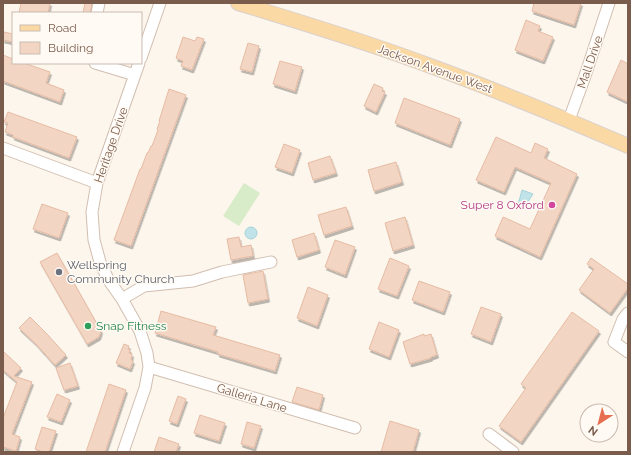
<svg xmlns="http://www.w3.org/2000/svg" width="631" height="455" font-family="Raleway,sans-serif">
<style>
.green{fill:#d8ecc9}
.water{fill:#bfe3e8;stroke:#a5d3da}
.building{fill:#f3d5c3;stroke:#e6bba3;filter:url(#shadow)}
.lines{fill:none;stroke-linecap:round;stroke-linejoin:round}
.minor-casing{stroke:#d1beb0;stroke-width:13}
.major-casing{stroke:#dad1cd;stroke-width:16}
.minor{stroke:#fff;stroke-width:11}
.major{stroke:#fbd9a5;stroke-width:14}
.hotel-dot{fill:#d1479c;stroke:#fffaf3;stroke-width:1.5}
.worship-dot{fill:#6b7280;stroke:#fffaf3;stroke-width:1.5}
.leisure-dot{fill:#2e9e5b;stroke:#fffaf3;stroke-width:1.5}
.labels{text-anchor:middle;stroke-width:3;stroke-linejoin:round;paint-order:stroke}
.street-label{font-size:12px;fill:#7a5c4d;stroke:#fffaf3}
.hotel-label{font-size:12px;fill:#b23c85;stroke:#fffaf3;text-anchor:end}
.worship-label{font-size:12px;fill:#5b616d;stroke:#fffaf3;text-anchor:start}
.leisure-label{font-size:12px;fill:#27864d;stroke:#fffaf3;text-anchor:start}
</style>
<defs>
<filter id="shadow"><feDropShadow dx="1.5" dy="3" stdDeviation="0" flood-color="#0004"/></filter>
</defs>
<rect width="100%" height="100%" fill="#fdf6ec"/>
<path class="green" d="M244,183L260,193L239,226L223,216Z"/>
<path class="water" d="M522,190L533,194L524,208L518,205Z
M245 233a6 6 0 1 1 12 0a6 6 0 1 1-12 0Z"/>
<path class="building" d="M21,3H50L48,13H19Z
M85,3H92L90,13H83Z
M534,3H581L574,25L532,11Z
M526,20L540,26L538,31L553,37L543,61L515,50Z
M4,32L13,34V42L3,40Z
M183,37L195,41L197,37L204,39L192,70L181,66L183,61L176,58Z
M248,43L259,46L252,72L240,69Z
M3,55L13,59V63H24L50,72L46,83L64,90L60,102L3,81Z
M621,60L628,64V102L607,92Z
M280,61L302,67L295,91L273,84Z
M374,84L383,88L382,91L385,92L376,112L364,106Z
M169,89L186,95L131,246L114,240L140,169H141L147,153H148L151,146H152L158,130L157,129L160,121H159Z
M404,98L460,119L450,145L395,123Z
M8,112L77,137L69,158L13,137V135L5,132L8,123L4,122Z
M496,137L531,153L535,143L548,149L544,158L577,174L540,257L495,236L503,217L530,229L551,183L515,167L504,192L476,180Z
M284,144L300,150L292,173L275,167Z
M330,156L336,173L313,180L308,163Z
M396,162L402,182L374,191L368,170Z
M42,204L68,213L59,238L33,229Z
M346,207L352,226L324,235L318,215Z
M405,217L413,245L393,251L385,223Z
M314,233L319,250L297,257L292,240Z
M239,237L241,247L251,245L253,256L231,260L227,239Z
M335,240L355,247L345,275L325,267Z
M57,253L101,331L99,337L87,344L40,262Z
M390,258L409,266L397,296L378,289Z
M591,258L628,284V288L610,313L579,290L594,269L587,264Z
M263,271L268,299L248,303L243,275Z
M419,281L450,292L443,312L412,300Z
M308,287L328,295L317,326L297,318Z
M481,307L501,314L491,342L471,334Z
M161,311L216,327L213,335L280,355L275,371L218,354V352L155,333Z
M572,312L599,331L521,442L499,426L526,388L521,384Z
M30,317L47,334L66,355L55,365L36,344L19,328Z
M379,322L399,330L389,357L369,349Z
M424,334V336L431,334L437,355L431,357V358L410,364L403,342Z
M124,344L129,346L128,349L130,350L129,353L132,354L131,360L133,361L130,369L116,363Z
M3,351L21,368L14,376L32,382L12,434L20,437L16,451L3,447V418L17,382L3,370Z
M70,363L78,386L64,390L56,368Z
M109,384L126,390L105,452H86Z
M297,387L323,395L319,410L292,402Z
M57,394L70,400L61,422L47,417Z
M178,396L186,399L177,424L169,421Z
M200,415L225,423L219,441L194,433Z
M390,421L419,430L413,452H381Z
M247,422L261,426L254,448L241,444Z
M42,427L56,431L49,452H43L35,449Z
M159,437L179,444L176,452H154Z"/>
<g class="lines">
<g class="minor-casing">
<path id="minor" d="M97,13L99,3
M141,58L160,3
M95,63L135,75
M569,120L585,76L609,3
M3,148L97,183
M122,299L144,286L193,281L222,272L271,262
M628,313L623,319L614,342L628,352
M149,367L355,428
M489,434L513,452
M123,452L145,388L149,367L147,353L140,331L122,299L108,279L100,262L94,240L92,212L97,183L139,63"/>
</g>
<g class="major-casing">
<path id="major" d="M238,3C300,22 364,41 425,64C494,89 561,117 628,146"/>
</g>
<use href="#minor" class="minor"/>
<use href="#major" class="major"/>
</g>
<circle class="hotel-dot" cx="552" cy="205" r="4"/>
<circle class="worship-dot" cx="59" cy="272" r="4"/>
<circle class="leisure-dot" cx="88" cy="326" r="4"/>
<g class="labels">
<g class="street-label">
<text transform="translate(590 62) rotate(-71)" y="4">Mall Drive</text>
<text transform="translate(435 69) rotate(20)" y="4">Jackson Avenue West</text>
<text transform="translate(111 145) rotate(-71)" y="4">Heritage Drive</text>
<text transform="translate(252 398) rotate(17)" y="4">Galleria Lane</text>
</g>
<g class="hotel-label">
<text x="544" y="209">Super 8 Oxford</text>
</g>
<g class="worship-label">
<text x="67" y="269">Wellspring<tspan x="67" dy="14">Community Church</tspan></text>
</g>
<g class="leisure-label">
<text x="96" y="330">Snap Fitness</text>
</g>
</g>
<rect width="631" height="455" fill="none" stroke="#7a5c4d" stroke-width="8"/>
<rect x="12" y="12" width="130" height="52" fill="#fffaf3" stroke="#cabbb1"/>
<rect x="20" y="25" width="20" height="6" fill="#fbd9a5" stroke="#cabbb1"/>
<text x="48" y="32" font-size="12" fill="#7a5c4d">Road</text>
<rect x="20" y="42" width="20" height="12" fill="#f3d5c3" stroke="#cabbb1"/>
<text x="48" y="52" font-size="12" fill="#7a5c4d">Building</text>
<g transform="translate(599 423) rotate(216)"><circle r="19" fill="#fffaf3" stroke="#cabbb1"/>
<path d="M0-3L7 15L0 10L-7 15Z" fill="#e76f51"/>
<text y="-6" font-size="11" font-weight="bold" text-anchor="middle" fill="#7a5c4d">N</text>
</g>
</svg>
